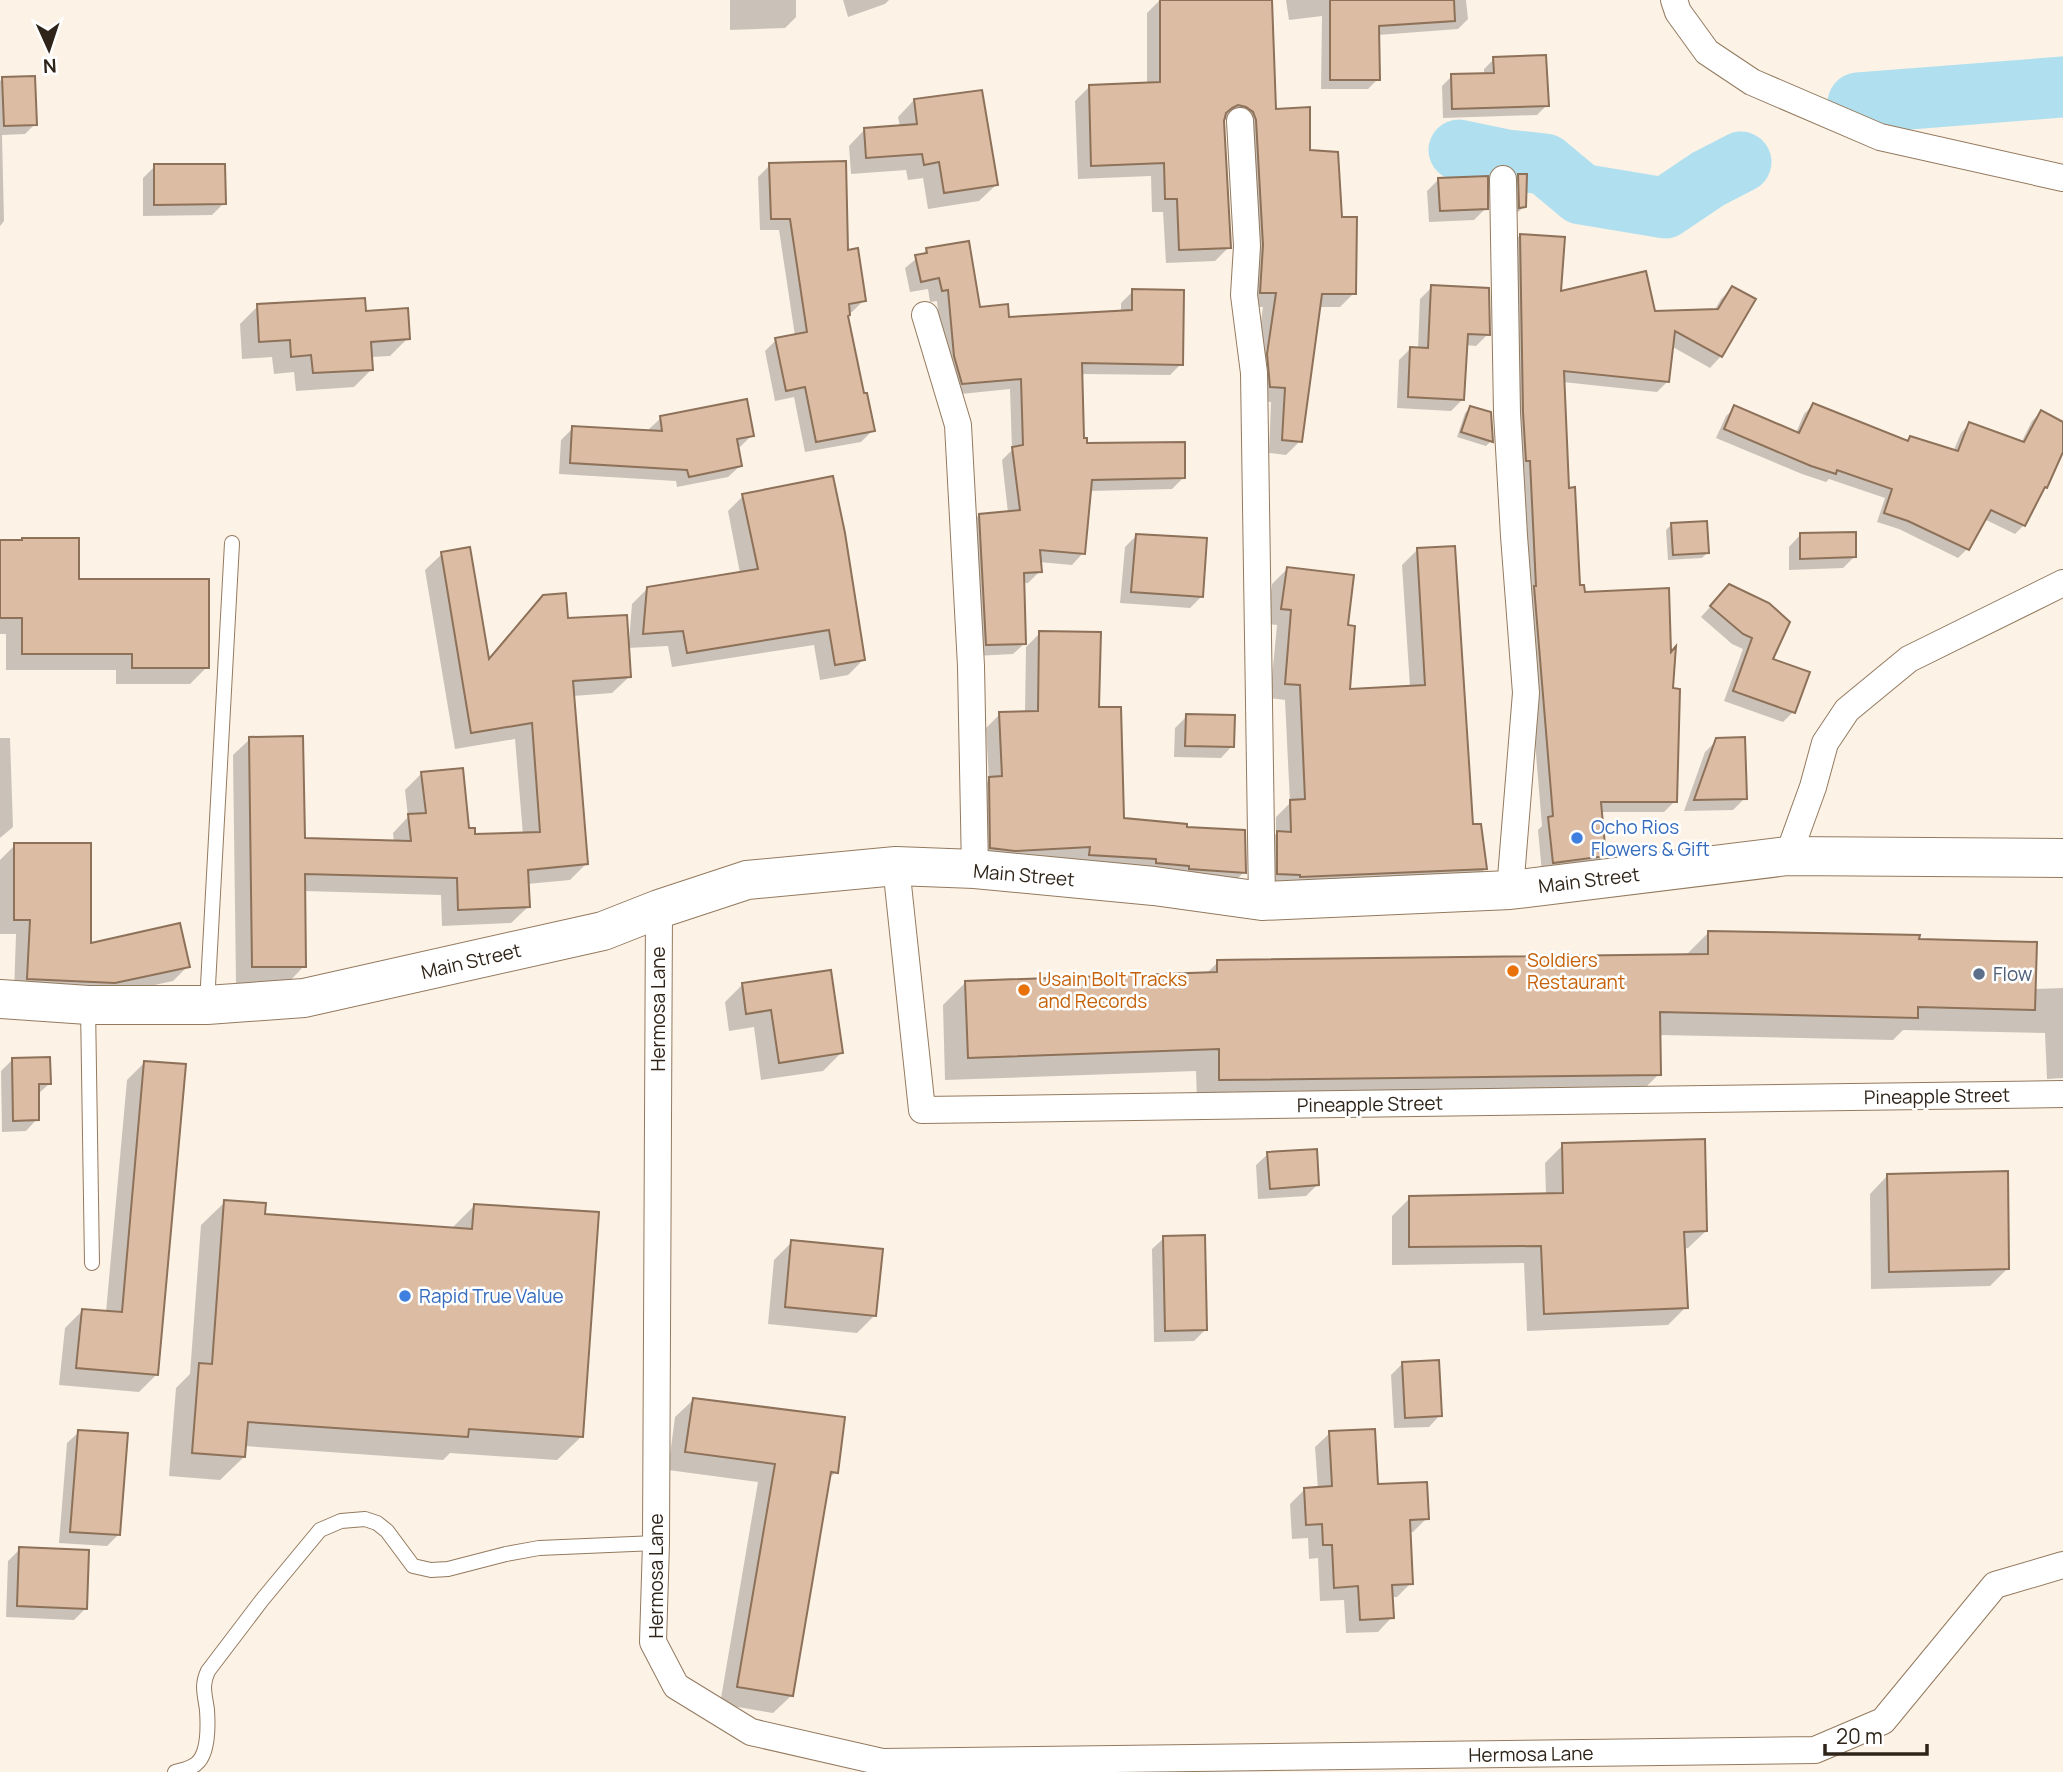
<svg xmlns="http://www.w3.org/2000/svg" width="2063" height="1772" font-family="Manrope,sans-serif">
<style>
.shadow{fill:#0003}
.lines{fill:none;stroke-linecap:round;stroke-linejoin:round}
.river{stroke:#b0e0ef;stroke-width:61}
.building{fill:#dcbda4;stroke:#8d7159;stroke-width:2}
.lane-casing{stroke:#937a5f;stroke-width:16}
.street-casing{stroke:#937a5f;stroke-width:28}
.secondary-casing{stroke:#937a5f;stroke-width:40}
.lane{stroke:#fff;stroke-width:14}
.street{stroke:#fff;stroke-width:26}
.secondary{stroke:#fff;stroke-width:38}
.shop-dot{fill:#3f7fe0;stroke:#fff;stroke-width:2.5}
.food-dot{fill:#e8710a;stroke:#fff;stroke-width:2.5}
.service-dot{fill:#5c6f8a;stroke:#fff;stroke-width:2.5}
.labels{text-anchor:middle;stroke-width:5;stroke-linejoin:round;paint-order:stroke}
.shop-label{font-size:19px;fill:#366cbe;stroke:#fff;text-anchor:start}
.street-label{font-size:19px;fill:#2f2419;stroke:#fff}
.food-label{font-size:19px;fill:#c56008;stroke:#fff;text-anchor:start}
.service-label{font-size:19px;fill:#4e5e75;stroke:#fff;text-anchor:start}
</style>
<rect width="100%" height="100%" fill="#fdf2e6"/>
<path class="shadow" d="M730,0H796V17L785,28L730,30Z
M843,0H889L885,4L848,17Z
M1160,0H1270L1274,111L1308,152L1340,219L1354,293L1340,307H1319L1300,441L1286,455L1269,453L1271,402L1257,400L1254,369L1263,307H1247L1234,121L1223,119L1229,247L1215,261L1166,263L1163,212H1152L1151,176L1078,179L1075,101L1089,87L1147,85V13Z
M1286,0H1466L1468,19L1458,29L1378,35V79L1368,89H1321L1322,16L1289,20Z
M1494,59L1547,105L1537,115L1443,118L1442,86L1452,76L1484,75V69Z
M3,78L35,124L25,134L2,135L4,221L0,226V81Z
M914,100L996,185L979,201L928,209L923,178L908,180L906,170L851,174L849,146L865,129L900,127L898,117Z
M770,165L846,252L864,300L852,312L848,313L847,317L863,395L873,430L861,442L805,452L794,397L775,401L765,351L776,340L795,336L779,230H760L758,177Z
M155,166L224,203L212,215L143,216V178Z
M1518,176L1524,207L1518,212H1514L1513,181Z
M1439,179L1486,208L1474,220L1429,222L1427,191Z
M1520,235L1559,293L1654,313L1714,311L1721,299L1732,288L1721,356L1710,368L1671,346L1668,381L1657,392L1563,382L1567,490L1578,587L1671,690L1675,801L1664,812H1600L1604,856L1593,867L1542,873L1538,830L1542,826L1523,599L1509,247Z
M927,250L979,309L1007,319L1121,312V303L1133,291L1181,364L1170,375L1080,374L1083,440L1086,445L1183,478L1172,489L1089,491L1083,553L1072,565L1039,562L1040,571L1028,583H1022L1025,643L1013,654L975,656L968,527L979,515L1008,513L1002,460L1012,450L1010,389L951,395L943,368L937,301L930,302L928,289L910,292L905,268Z
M1432,287L1488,334L1476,346L1466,345L1463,399L1451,411L1397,408L1399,360L1411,348L1418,349L1420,299Z
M258,306L408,338L390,356L371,357L372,369L354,387L296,391L294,372L274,374L272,357L242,359L240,324Z
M1813,405L1906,442L1911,438L1953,452L1961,433L1969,424L2021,443L2032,421L2041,412L2063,424V450L2024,525L2015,534L1984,519L1967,549L1958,558L1899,529L1877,522L1885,498L1829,479L1826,482L1802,474L1716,438L1726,416L1735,408L1796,433L1804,414Z
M1470,408L1491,441L1486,446L1457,437L1465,413Z
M661,418L752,435L740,447L737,448L740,466L728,477L677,487L676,481L559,474L561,440L573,428L649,432V429Z
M743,496L863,660L848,675L820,680L814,645L672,667L668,646L627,648L629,677L612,693L573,696L587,863L570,880L527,884L528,907L511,923L442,926L441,895L304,891V966L288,983H236L233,755L250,739L303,839L394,842L393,833L408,817L405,790L422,773L473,836L523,835L515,739L455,749L425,570L442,554L488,660L527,614L544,596L566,620L629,641L632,604L648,588L740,573L728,511Z
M1672,524L1707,553L1702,558L1668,560L1666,530Z
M1137,535L1201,597L1190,608L1120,603L1125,547Z
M1800,535L1855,556L1843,568L1789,570V547Z
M0,541L78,581L207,667L190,684H116V670H6V634H0Z
M1417,550L1472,826L1485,869L1470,884L1263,889L1262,848L1276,834V817L1290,803L1285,700L1270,698L1277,625L1267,624L1272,584L1287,569L1346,627L1348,691L1410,687L1402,565Z
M1719,597L1771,660L1793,712L1783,722L1724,701L1743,649L1732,644L1701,617Z
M1040,633L1097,709L1122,820L1244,872L1230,886L977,862L976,792L989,780L986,728L1000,714L1025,713L1026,647Z
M1187,716L1232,746L1221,758L1174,757L1175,728Z
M0,738H10L13,827L0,838Z
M1717,740L1745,798L1733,810L1684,811L1705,752Z
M15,845L90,946L188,966L173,981L100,997L14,993L16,934H0V860Z
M1709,932L1918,940L2034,989L2063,988V1078L2047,1079L2045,1033L1903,1030L1893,1040L1659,1035V1074L1636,1097L1197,1102L1196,1071L945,1080L943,1005L965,983L1205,975L1218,962L1685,956Z
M742,985L841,1053L823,1071L761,1080L754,1027L729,1031L725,1002Z
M12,1060L49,1084L37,1095V1119L26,1131L2,1132L1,1071Z
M145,1062L157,1374L139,1392L59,1385L65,1328L83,1310L106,1312L127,1080Z
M1563,1145L1706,1231L1688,1248L1683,1249L1686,1307L1668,1325L1527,1331L1524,1263L1392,1265V1216L1410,1198L1546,1196L1545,1163Z
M1268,1154L1317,1185L1306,1196L1258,1199L1256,1165Z
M1887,1176L2008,1268L1990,1286L1871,1289L1870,1194Z
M225,1202L263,1216L451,1229L475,1205L581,1437L557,1460L450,1453L443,1460L244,1446V1457L220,1480L169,1476L176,1388L190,1374L201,1225Z
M1164,1238L1206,1329L1194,1341L1154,1342L1152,1249Z
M792,1242L875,1315L857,1333L768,1324L774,1260Z
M1403,1363L1440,1415L1429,1427L1394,1428L1391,1375Z
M693,1400L836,1472L827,1480L791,1696L773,1713L720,1704L758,1482L668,1470L675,1417Z
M79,1432L119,1534L107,1546L59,1543L67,1443Z
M1330,1433L1376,1486L1427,1518L1413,1532H1409L1411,1583L1397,1597H1391L1392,1617L1378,1632L1346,1633L1344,1600L1320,1601L1318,1558L1309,1559L1308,1538L1292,1539L1290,1504L1304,1490L1318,1489L1315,1447Z
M20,1549L86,1608L74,1620L6,1617L8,1561Z"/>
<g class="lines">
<path class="river" d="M1858,103L2063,87
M1459,150L1507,160L1545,164L1581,194L1665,208L1708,179L1741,162"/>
</g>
<path class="building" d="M1160,0H1272L1276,109L1310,107V150L1338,152L1342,217H1357L1356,294H1322L1302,442L1282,440L1285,388L1270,387L1267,354L1276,293H1260L1263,245L1256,120L1253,112L1246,107L1238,105L1232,108L1226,113L1224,121L1231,248L1179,250L1177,199H1165L1164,163L1091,166L1089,85L1160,82Z
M1330,0H1454L1455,21L1379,26L1380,80H1330Z
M1546,55L1549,106L1452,109L1451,74L1494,73L1493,57Z
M35,76L37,125L4,126L2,77Z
M982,90L998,185L944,193L939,162L924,165L922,154L866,158L864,128L917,124L914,99Z
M846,161L848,250L858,248L866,301L849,304L850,315L848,316L864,393H867L875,431L816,442L805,387L786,391L775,338L807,332L790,219H771L769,163Z
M154,164H225L226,204L154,205Z
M1518,174H1527L1526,207L1519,208Z
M1488,176V209L1440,211L1438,178Z
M1520,234L1565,237L1561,291L1646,271L1655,311L1718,309L1732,286L1756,299L1722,357L1675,331L1669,382L1564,371L1569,488L1575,487L1580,585H1584L1585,592L1669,588L1671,652L1676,646L1673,688L1680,689L1677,802H1601L1606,856L1553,863L1548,817L1553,816L1534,586H1536L1530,461H1526L1523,412Z
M969,241L980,307L1008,304L1009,317L1132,310V289L1184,290L1183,365L1082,363L1084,438H1087V443L1185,442V478L1092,480L1085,554L1040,550L1042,572L1024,573L1026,644L986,645L979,514L1020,510L1012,447L1023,445L1021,379L962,384L954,356L948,290L942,291L939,278L921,282L915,255L927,253L926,248Z
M1431,285L1489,288L1490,335L1468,334L1464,400L1408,397L1410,347L1428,348Z
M365,298L366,311L408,308L410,339L371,342L373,370L313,373L311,355L291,357L290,340L259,342L257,304Z
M747,399L754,436L737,439L742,466L689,477L687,470L570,463L572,426L662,431L660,416Z
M1813,403L1908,441L1910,436L1958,451L1969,422L2024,442L2041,410L2063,422V452L2047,488L2045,487L2025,526L1991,510L1969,550L1908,521L1884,513L1892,489L1837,470L1836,474L1811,466L1724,429L1734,405L1799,433Z
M1470,406L1491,412L1493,442L1461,432Z
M833,476L845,533L865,660L835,665L829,630L687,653L683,631L643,634L647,587L758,569L742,494Z
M1707,521L1709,553L1673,555L1671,523Z
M1856,532V557L1800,559V533Z
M1136,534L1207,538L1203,597L1131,592Z
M22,538H79V579H209V668H132V654H22V618H0V540H22Z
M1455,546L1473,824H1481L1487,869L1300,877V875L1277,874V831L1291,832L1290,800L1305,799L1300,685L1285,684L1291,610L1281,609L1287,567L1354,575L1348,625L1355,626L1350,689L1425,685L1417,548Z
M470,547L489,659L543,595L566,593L568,618L627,615L631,677L573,681L588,864L528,870L530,907L458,910L457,878L305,874L306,967H252L249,737L303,736L305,838L411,841L408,814L426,813L421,772L463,768L469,828H475V834L540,832L532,723L471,733L441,552Z
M1729,584L1769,603L1790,622L1773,659L1810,672L1795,713L1733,691L1752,638L1743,634L1710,606Z
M1039,631L1101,632L1099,707H1121L1124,818L1187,824V827L1245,830L1246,873L1189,869V866L1156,863V859L1089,855L1090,847L1015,851L990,848L989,777L1002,776L999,712L1038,711Z
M1186,714L1235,715L1234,747L1185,746Z
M1745,737L1747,799L1694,800L1716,738Z
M14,843H91V943L180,923L190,967L115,983L27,979L30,920H14Z
M1708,931L1920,935L1919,939L2037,942L2035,1010L1918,1007V1018L1660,1012L1661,1075L1219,1080V1049L968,1058L965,981L1217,972V960L1708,954Z
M831,970L843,1053L779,1063L771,1010L746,1014L742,983Z
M50,1057L51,1084H39V1120L13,1121L12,1058Z
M144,1061L186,1064L158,1375L76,1368L82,1309L122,1312Z
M1705,1139L1707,1231L1684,1232L1688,1308L1544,1314L1541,1246L1409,1247V1196L1563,1193L1562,1143Z
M1317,1149L1319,1185L1270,1189L1267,1152Z
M2008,1171L2009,1269L1889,1272L1887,1174Z
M224,1200L266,1203L265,1214L472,1229L474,1204L599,1212L583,1437L469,1429L468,1437L248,1422L245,1457L192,1453L199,1363L212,1364Z
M1205,1235L1207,1330L1165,1331L1163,1236Z
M791,1240L883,1249L876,1316L785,1307Z
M1439,1360L1442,1416L1405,1418L1402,1362Z
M693,1398L845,1417L838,1473L831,1472L793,1696L737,1687L775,1464L685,1452Z
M1375,1429L1378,1484L1427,1482L1429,1519L1410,1520L1413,1584L1392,1585L1394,1618L1360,1620L1358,1586L1334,1588L1332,1545H1323L1322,1524L1306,1525L1304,1488L1332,1486L1329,1431Z
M78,1430L128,1433L120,1535L70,1532Z
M19,1547L89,1550L87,1609L17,1606Z"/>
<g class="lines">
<g class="lane-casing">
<path id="lane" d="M207,1004L232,543
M88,1006L92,1263
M175,1772C183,1770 190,1769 196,1764C209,1754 208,1725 207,1710C205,1694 201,1686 208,1671L262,1600L320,1530L341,1521L365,1519L377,1523L387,1531L413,1566L431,1570L448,1569L506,1554L539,1548L656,1543"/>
</g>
<g class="street-casing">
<path id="street" d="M1674,0L1678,12L1707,52L1752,82L1880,137L2063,178
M1240,121L1247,246L1244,295L1254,373L1262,901
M1503,179L1507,413L1514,536L1526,693L1510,890
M925,315L958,425L971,666L975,869
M1788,856L1813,787L1825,743L1847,710L1909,659L2063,583
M896,866L922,1110L2063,1094
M659,909L656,1543L653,1642L676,1686L751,1732L882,1762L1815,1750L1883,1721L1995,1585L2063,1565"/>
</g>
<g class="secondary-casing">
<path id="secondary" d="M0,999L88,1005H207L304,998L603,931L659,909L747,880L896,866L975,869L1154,886L1262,901L1510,890L1788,856L2063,858"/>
</g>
<use href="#lane" class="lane"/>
<use href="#street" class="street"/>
<use href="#secondary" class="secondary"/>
</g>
<g class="shop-dot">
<circle cx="1577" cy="838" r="7"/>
<circle cx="405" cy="1296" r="7"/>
</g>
<g class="food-dot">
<circle cx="1513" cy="971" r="7"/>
<circle cx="1024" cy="990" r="7"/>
</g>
<circle class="service-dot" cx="1979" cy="974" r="7"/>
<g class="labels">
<g class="shop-label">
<text x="1591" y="834">Ocho Rios<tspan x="1591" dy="22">Flowers &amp; Gift</tspan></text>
<text x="419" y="1303">Rapid True Value</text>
</g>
<g class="street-label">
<text transform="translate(1024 875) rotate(5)" y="7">Main Street</text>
<text transform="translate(1589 880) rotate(-7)" y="7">Main Street</text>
<text transform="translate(471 961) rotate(-13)" y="7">Main Street</text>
<text transform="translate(658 1009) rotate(-90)" y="7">Hermosa Lane</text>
<text transform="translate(1937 1096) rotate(-1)" y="7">Pineapple Street</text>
<text transform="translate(1370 1104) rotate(-1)" y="7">Pineapple Street</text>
<text transform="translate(656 1576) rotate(-90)" y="7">Hermosa Lane</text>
<text transform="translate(1531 1754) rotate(-1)" y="7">Hermosa Lane</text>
</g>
<g class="food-label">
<text x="1527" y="967">Soldiers<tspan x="1527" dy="22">Restaurant</tspan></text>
<text x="1038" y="986">Usain Bolt Tracks<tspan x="1038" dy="22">and Records</tspan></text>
</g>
<g class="service-label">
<text x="1993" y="981">Flow</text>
</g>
</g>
<g transform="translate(49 49) rotate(177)" stroke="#ffffff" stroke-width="5" paint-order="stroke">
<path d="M0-5L12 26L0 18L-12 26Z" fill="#2f2419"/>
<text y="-10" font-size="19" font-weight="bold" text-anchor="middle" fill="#2f2419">N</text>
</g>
<path d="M1825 1744v10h102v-10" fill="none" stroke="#2f2419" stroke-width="3.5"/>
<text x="1836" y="1744" font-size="21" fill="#2f2419" stroke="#ffffff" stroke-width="5" paint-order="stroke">20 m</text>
</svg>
